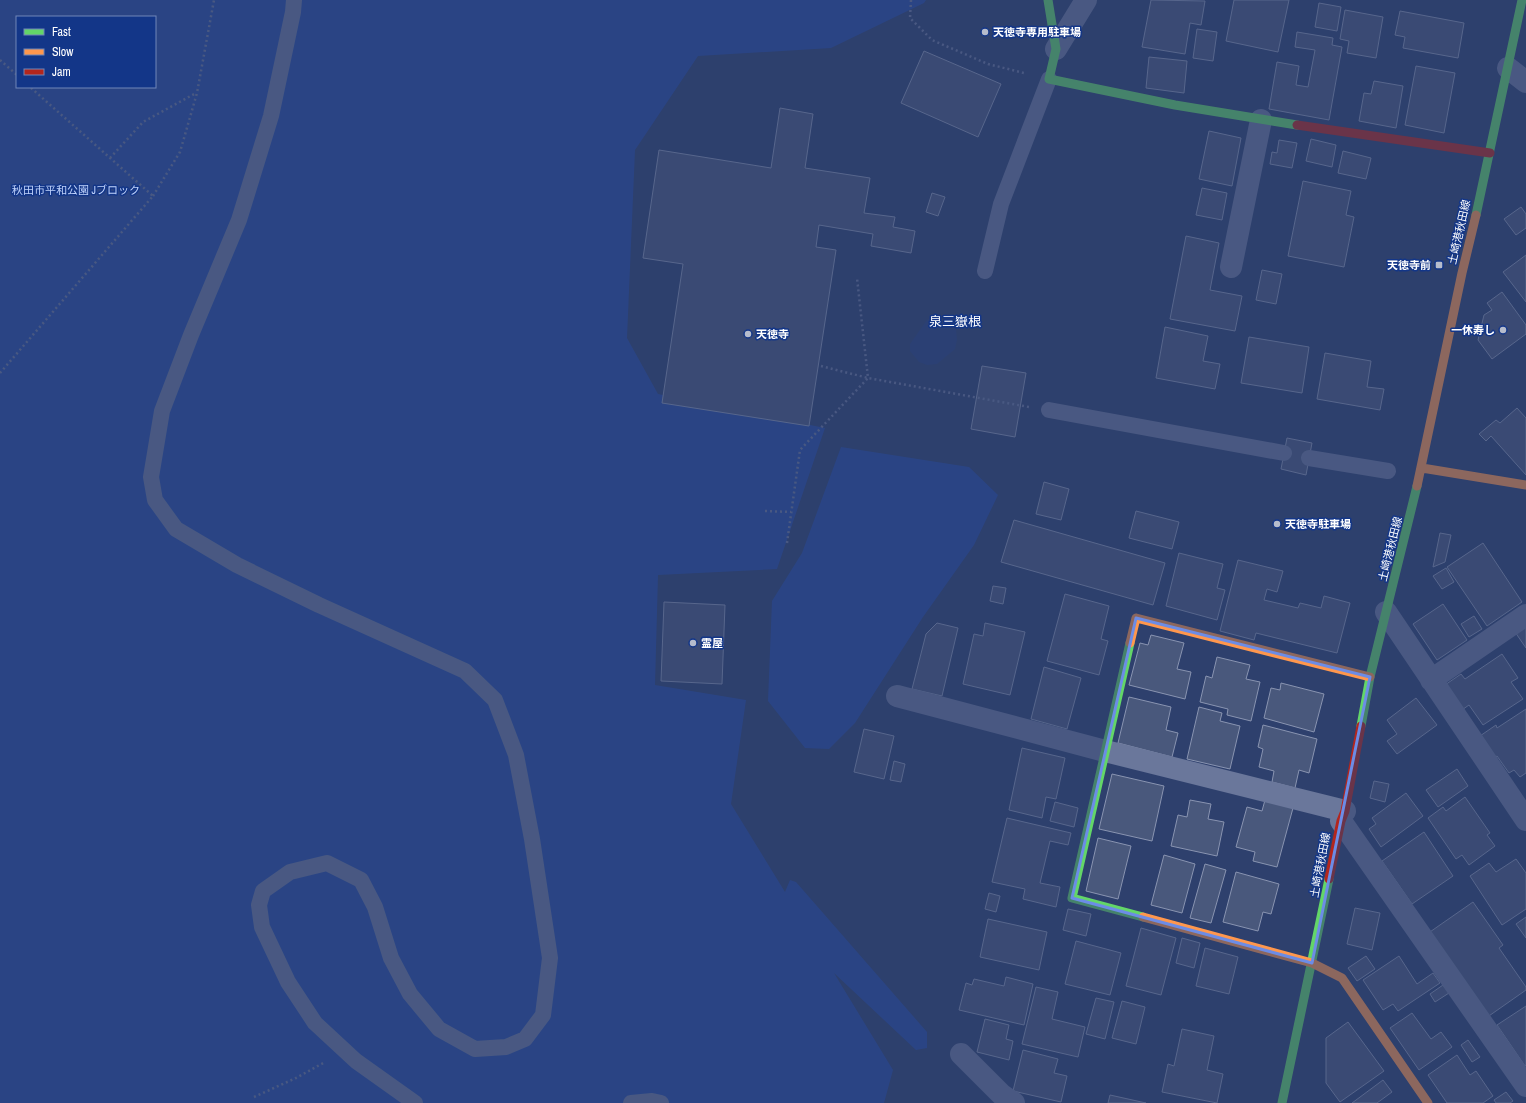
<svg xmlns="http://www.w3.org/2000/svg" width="1526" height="1103" font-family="'Archivo Narrow','Noto Sans JP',sans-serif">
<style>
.green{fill:#264ba0;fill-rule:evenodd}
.water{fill:#28417d}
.building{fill:#49587c;stroke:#8994b1}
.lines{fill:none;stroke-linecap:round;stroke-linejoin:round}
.path{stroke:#6a779b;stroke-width:2.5;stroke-dasharray:2 3;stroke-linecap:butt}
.lane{stroke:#6a779b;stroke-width:16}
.street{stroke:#6a779b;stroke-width:22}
.fast{stroke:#63d668;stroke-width:9}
.slow{stroke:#ff974d;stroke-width:9}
.jam{stroke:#b3261e;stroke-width:9}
.marked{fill:none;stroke:#6c8ce6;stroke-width:3;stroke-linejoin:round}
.poi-dot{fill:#b6bccc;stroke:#133688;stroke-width:1.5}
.labels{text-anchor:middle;stroke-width:3;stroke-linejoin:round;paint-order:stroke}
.poi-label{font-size:11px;font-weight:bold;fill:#fff;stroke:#133688;text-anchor:start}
.park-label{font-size:11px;fill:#bfd2fc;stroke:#133688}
.street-label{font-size:11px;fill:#fff;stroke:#133688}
.quarter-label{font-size:13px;fill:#fff;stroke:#133688}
</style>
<rect width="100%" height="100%" fill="#2e406d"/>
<path class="green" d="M0,0H926L924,3L831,48L698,56L635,150L627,338L658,394L825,428L777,569L658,575L655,685L746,700L731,804L785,892L790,880L796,882L927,1032V1048L916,1050L834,973L893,1070L884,1103H0ZM17,17H155V87H17Z
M841,447L969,467L998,495L974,545L923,617L855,723L829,749L805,748L768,701L772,601L802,553Z"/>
<path class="water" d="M934,316L944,320L956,329L957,340L955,349L937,364L927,365L919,362L910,351V344L927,320Z"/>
<path class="building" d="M1151,0L1205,1L1201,25L1190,23L1185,54L1142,47Z
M1234,0H1289L1278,52L1226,41Z
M1319,3L1341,7L1337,31L1315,27Z
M1345,10L1383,17L1376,58L1347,53L1349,41L1340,39Z
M1400,11L1464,23L1458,58L1403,48L1405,37L1395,35Z
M1197,29L1217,32L1213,61L1193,58Z
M1297,32L1333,38L1332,45L1342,47L1329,120L1269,109L1277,62L1299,66L1296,85L1308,87L1315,50L1295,47Z
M924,51L1001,84L978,137L901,103Z
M1149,57L1187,61L1184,93L1146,88Z
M1416,66L1455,73L1444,133L1405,125Z
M1374,81L1403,86L1396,128L1359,121L1364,93L1371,94Z
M780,108L813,114L805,168L870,178L864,213L895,217L893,227L915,231L911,253L871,246L873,234L819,225L816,247L836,250L809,426L662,403L683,264L643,258L659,150L771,168Z
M1209,131L1241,138L1232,186L1199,179Z
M1311,139L1336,145L1332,167L1306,161Z
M1279,140L1297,143L1292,168L1270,164L1272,152L1277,153Z
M1343,151L1371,158L1366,179L1338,173Z
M1303,181L1351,191L1346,215L1354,217L1344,267L1288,256Z
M1202,188L1227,193L1222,220L1196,215Z
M932,193L945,197L938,216L926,212Z
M1521,207L1526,214V228L1516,235L1504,219Z
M1186,236L1219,243L1210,290L1242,296L1235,331L1170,319Z
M1526,255V302L1503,272Z
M1262,270L1282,274L1276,304L1256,300Z
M1502,292L1526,325V334L1492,359L1478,340L1484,315L1492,310L1487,303Z
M1165,327L1208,336L1203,361L1220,364L1215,389L1156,378Z
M1249,337L1309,347L1302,393L1241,383Z
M1325,353L1371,361L1367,387L1384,389L1380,410L1317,399Z
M982,366L1026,373L1015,437L971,429Z
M1517,408L1526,418V475L1491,436L1486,441L1479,434L1496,420L1500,423Z
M1287,438L1312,443L1306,475L1281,469Z
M1044,482L1069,489L1061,520L1036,514Z
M1136,511L1179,522L1172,549L1129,538Z
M1014,520L1165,563L1153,605L1001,562Z
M1440,533L1451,535L1445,562L1433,567Z
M1483,543L1522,602L1487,626L1447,567Z
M1179,553L1223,564L1217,588L1225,590L1217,620L1166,606Z
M1238,560L1283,571L1277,592L1267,589L1264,600L1298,608L1300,603L1321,608L1324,596L1350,603L1337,653L1256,633L1254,640L1220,631Z
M1446,568L1454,582L1442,589L1433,576Z
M993,586L1006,588L1003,604L990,601Z
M1065,594L1109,606L1101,639L1108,641L1099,675L1047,661Z
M664,602L725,605L722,684L661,681Z
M1443,604L1467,640L1437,660L1413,624Z
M1474,616L1482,629L1469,637L1461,624Z
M937,623L958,628L942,696L912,689L926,634Z
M985,623L1025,632L1010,695L963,684L974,634L983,636Z
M1526,625V648L1515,632Z
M1151,635L1184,643L1177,669L1191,672L1185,699L1129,685L1140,643L1148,645Z
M1502,654L1518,678L1511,682L1523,699L1483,725L1469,705L1459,712L1442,687L1461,674L1465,679Z
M1217,657L1250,665L1246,679L1260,682L1251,721L1227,715L1228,709L1200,702L1206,676L1212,678Z
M1044,667L1081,678L1067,729L1031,719Z
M1281,683L1324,694L1314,732L1264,718L1271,688L1280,690Z
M1129,697L1171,707L1166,730L1178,733L1172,757L1118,743Z
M1416,698L1437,725L1397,754L1387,741L1397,734L1387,720Z
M1199,707L1222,713L1220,721L1240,726L1230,769L1187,759Z
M1526,709V773L1520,777L1514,770L1509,773L1497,756L1491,760L1477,738L1496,725L1497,728Z
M1263,725L1317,739L1309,773L1299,770L1295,788L1272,782L1274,771L1259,767L1263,749L1258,747Z
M864,729L894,736L884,779L854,772Z
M1022,748L1065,758L1056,799L1046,797L1042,818L1009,810Z
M894,761L905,764L901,782L890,780Z
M1457,769L1468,786L1438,807L1426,790Z
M1112,774L1164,786L1152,841L1099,829Z
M1374,781L1389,784L1385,802L1370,798Z
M1406,793L1423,816L1381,847L1369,829L1376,824L1372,818Z
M1465,797L1490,833L1487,835L1495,846L1469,865L1462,855L1456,859L1428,818L1443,807L1446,811Z
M1190,800L1211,804L1208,819L1224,822L1217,856L1171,846L1178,815L1187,817Z
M1265,800L1293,808L1277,867L1253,861L1255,852L1236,847L1247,807L1262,811Z
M1055,802L1078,808L1074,827L1050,821Z
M1007,818L1071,833L1068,845L1050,841L1040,883L1060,887L1056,907L1023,899L1025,889L992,882Z
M1424,832L1453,876L1412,904L1382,861Z
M1098,838L1131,846L1118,899L1086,891Z
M1164,855L1195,864L1182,913L1151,905Z
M1516,859L1526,873V909L1502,925L1470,876L1489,863L1496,872Z
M1205,864L1226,870L1211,923L1190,918Z
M1236,872L1279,884L1271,914L1263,912L1258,931L1223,922Z
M989,893L1000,896L996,912L985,909Z
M1473,902L1503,945L1499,948L1526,987V990L1486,1018L1427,934Z
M1355,908L1380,913L1372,950L1347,944Z
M1068,909L1091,914L1086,936L1063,930Z
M1526,917V938L1516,924Z
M988,919L1047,932L1039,970L980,957Z
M1141,928L1176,938L1161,995L1126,986Z
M1182,938L1200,943L1194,968L1176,963Z
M1076,941L1121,953L1110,995L1065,984Z
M1205,948L1238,957L1229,994L1196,986Z
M1366,956L1375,969L1357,981L1348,968Z
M1399,956L1417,984L1433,973L1440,983L1398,1011L1393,1004L1383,1010L1363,980Z
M1006,977L1033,984L1024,1025L959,1010L966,983L972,985L974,979L1004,986Z
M1443,985L1449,993L1435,1002L1430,994Z
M1036,987L1058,992L1052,1019L1085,1027L1078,1057L1022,1044Z
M1096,998L1114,1002L1105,1039L1086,1034Z
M1122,1001L1145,1007L1136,1044L1112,1038Z
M1526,1006V1065L1525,1066L1497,1025Z
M1412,1013L1431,1039L1441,1032L1452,1047L1419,1070L1390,1028Z
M985,1019L1009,1025L1006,1039L1013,1041L1009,1060L977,1052Z
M1348,1022L1384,1071L1340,1102L1326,1083V1038Z
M1182,1029L1214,1036L1207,1070L1223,1074L1217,1103L1162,1092L1168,1064L1174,1066Z
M1468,1040L1480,1057L1472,1062L1461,1045Z
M1023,1050L1058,1059L1054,1073L1067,1076L1061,1102L1013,1091Z
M1457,1055L1470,1075L1476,1071L1493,1096L1483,1103H1447L1428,1075Z
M1383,1080L1392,1092L1377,1103H1352Z
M1506,1092L1513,1101L1510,1103H1496L1494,1100Z
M1110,1095L1146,1103H1108Z"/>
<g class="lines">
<path class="path" d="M911,0L910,18L932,40L988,64L1024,73
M0,60L17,75
M110,158L143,122L196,93
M153,196L180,152L197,93L214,0
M821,366L868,378L1029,407
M0,373L153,196L30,87
M765,511L791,512
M787,543L800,450L868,378L857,278
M254,1097L296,1078L325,1062"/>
<path class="lane" d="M294,0L293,12L271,116L239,220L191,335L162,411L151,477L155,500L176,529L237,565L319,605L465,671L495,700L516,755L532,839L550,958L543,1015L525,1039L506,1047L475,1049L439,1029L410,994L391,958L375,907L361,880L327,863L290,872L263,891L259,905L262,927L288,982L315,1023L356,1061L415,1103
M985,271L1001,204L1049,79
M1049,410L1284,453
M1309,458L1388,471
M631,1103L652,1101L661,1103"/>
<path class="street" d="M1056,49L1086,0
M1508,68L1526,82
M1231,267L1261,120
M1386,612L1526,820
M1431,680L1526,615
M897,696L1105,751L1345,811
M1341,821L1526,1086
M961,1054L1002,1095L1014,1103"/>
<path class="fast" d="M1048,0L1056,49L1049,79L1175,105L1297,125
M1476,215L1522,0
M1130,643L1072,898L1143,917
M1361,726L1370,677L1417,486
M1282,1103L1329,879"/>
<path class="slow" d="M1422,468L1526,485
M1417,486L1462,273L1476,215
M1130,643L1136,618L1370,677
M1143,917L1312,963L1342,978L1428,1103"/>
<path class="jam" d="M1297,125L1490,153
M1329,879L1341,821L1345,811L1361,726"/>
</g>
<path d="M0 0H1526V1103H0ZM1136,618L1370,677L1312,963L1072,898Z" fill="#2e406d" fill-opacity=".55" fill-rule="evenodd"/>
<path class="marked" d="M1136,618L1370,677L1312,963L1072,898Z"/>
<g class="poi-dot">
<circle cx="985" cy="32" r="4"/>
<rect x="1435" y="261" width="8" height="8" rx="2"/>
<circle cx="1503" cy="330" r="4"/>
<circle cx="748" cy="334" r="4"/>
<circle cx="1277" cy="524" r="4"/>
<circle cx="693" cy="643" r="4"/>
</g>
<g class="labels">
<g class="poi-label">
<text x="993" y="36">天徳寺専用駐車場</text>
<text x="1431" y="269" text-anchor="end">天徳寺前</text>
<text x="1495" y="334" text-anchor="end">一休寿し</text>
<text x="756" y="338">天徳寺</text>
<text x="1285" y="528">天徳寺駐車場</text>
<text x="701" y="647">霊屋</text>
</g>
<g class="park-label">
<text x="76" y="194">秋田市平和公園 Jブロック</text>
</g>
<g class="street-label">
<text transform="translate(1459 232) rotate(-77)" y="4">土崎港秋田線</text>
<text transform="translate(1390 549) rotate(-76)" y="4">土崎港秋田線</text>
<text transform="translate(1320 865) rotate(-79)" y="4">土崎港秋田線</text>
</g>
<g class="quarter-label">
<text x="955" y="326">泉三嶽根</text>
</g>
</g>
<rect x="16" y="16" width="140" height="72" fill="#133688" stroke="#7186b8"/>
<rect x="24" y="29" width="20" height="6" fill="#63d668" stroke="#7186b8"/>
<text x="52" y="36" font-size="12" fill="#ffffff">Fast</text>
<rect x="24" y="49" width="20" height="6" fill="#ff974d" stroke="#7186b8"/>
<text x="52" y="56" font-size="12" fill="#ffffff">Slow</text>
<rect x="24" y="69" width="20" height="6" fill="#b3261e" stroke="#7186b8"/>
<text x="52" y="76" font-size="12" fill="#ffffff">Jam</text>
</svg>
